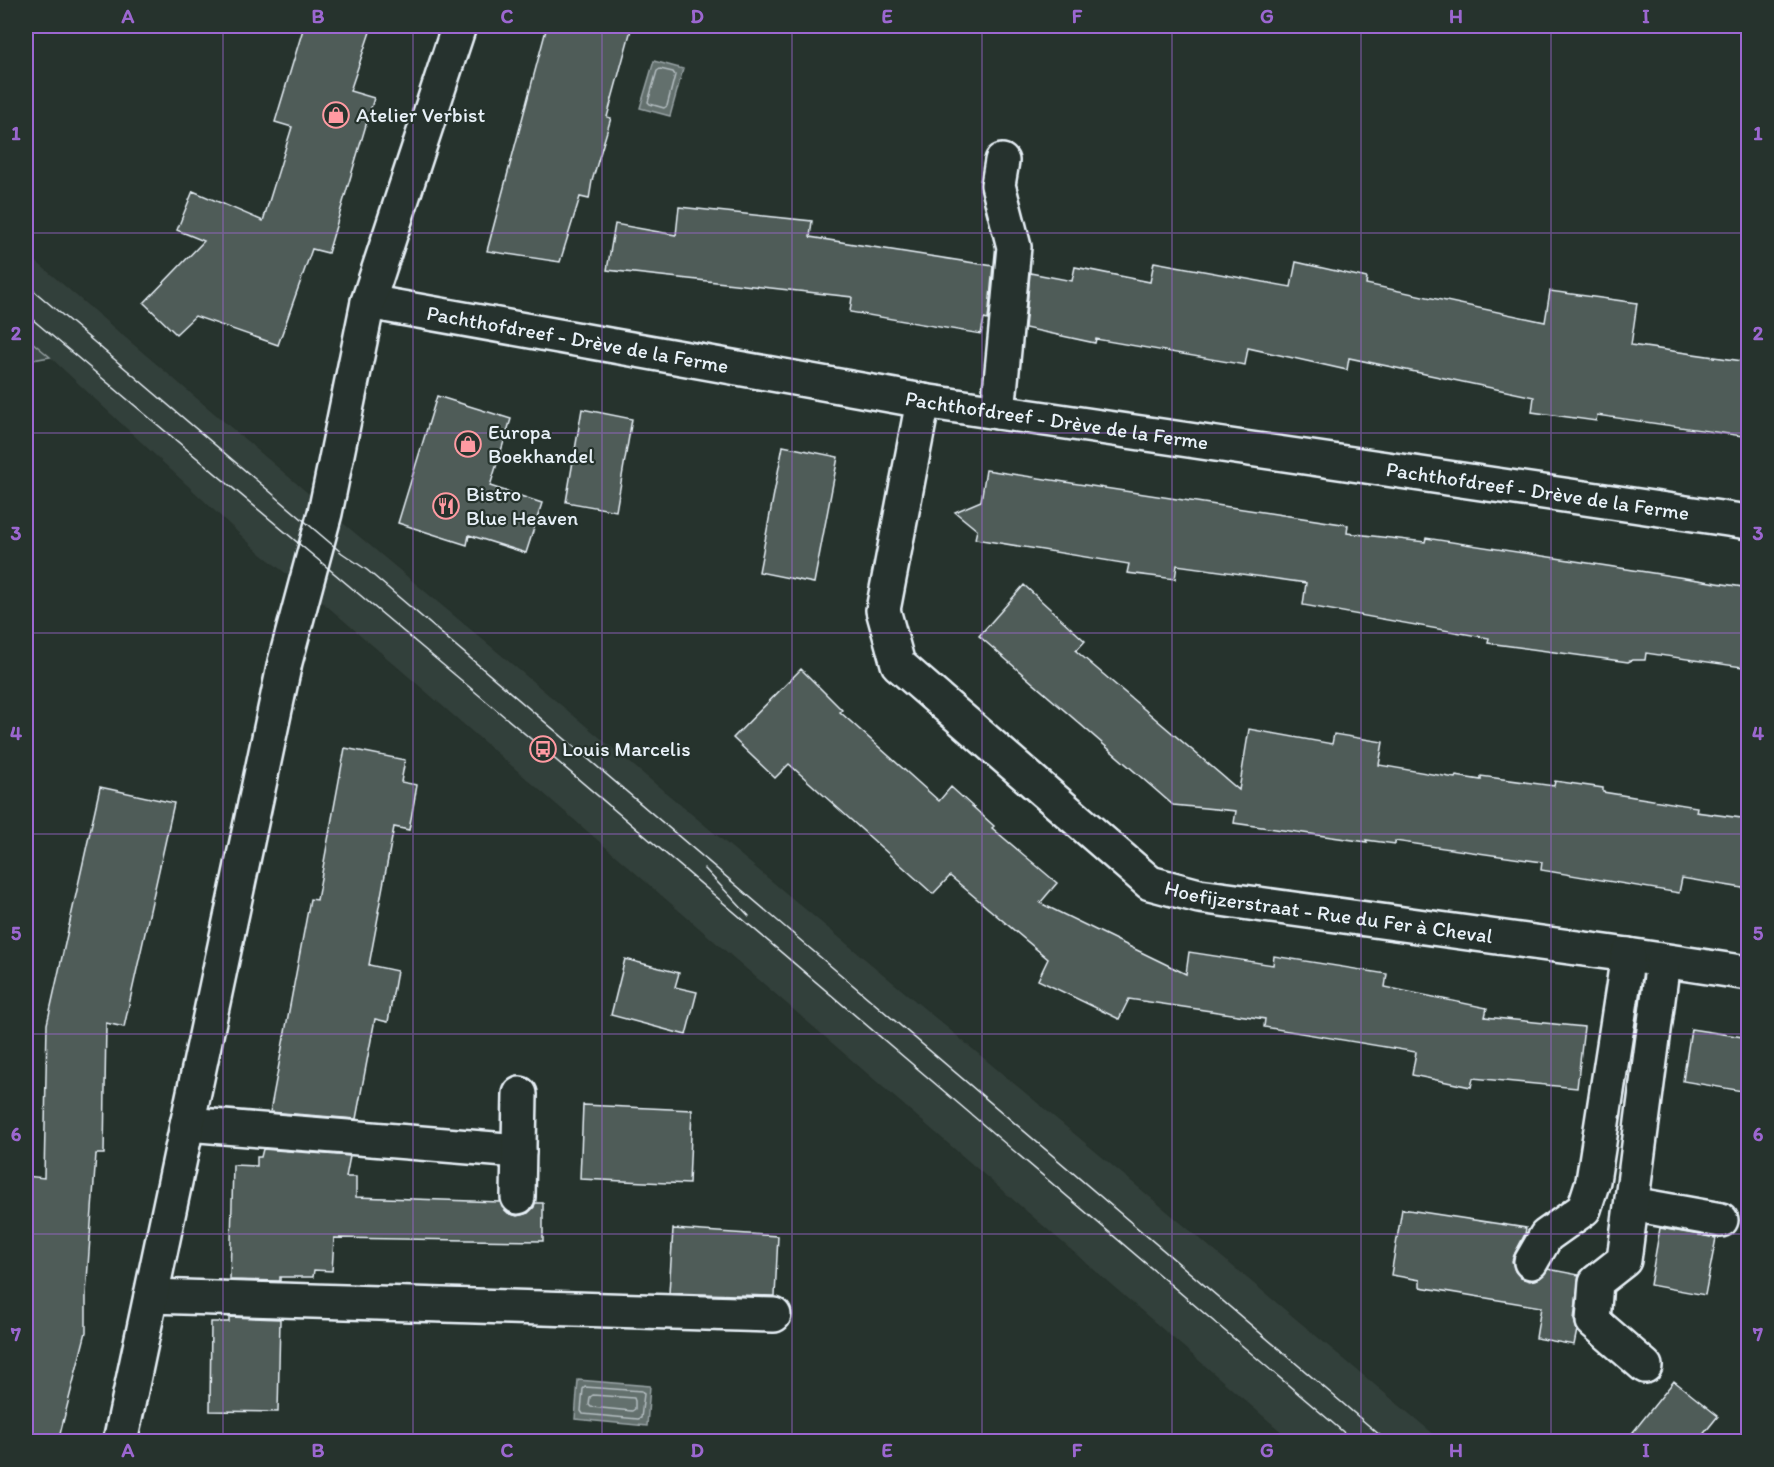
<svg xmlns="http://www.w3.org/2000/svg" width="1774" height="1467" font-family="Itim,sans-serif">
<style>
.built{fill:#333f3a}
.green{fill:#3e4b47;stroke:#939ea0;stroke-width:1.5}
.water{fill:#636f6d;stroke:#98a3a5;stroke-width:1.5}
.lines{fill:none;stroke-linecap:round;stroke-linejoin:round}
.shore{stroke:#b3bdc0;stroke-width:1.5}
.building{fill:#505c59;stroke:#e8f1f8;stroke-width:1.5}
.minor-casing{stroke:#e8f1f8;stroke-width:38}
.minor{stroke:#26332d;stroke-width:33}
.tram{stroke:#e8f1f8;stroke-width:1.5}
.grid{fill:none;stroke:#9c67d0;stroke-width:1.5;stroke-opacity:0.55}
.labels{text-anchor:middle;stroke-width:4.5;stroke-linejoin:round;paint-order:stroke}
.poi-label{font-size:21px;fill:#e8f1f8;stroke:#26332d;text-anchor:start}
.street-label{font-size:21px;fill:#e8f1f8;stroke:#26332d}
.neatline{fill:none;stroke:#9c67d0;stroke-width:2}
.grid-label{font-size:20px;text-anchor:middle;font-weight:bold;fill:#9c67d0}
</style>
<rect width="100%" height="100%" fill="#26332d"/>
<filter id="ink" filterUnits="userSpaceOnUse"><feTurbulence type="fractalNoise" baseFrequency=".0167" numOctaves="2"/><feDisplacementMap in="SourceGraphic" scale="12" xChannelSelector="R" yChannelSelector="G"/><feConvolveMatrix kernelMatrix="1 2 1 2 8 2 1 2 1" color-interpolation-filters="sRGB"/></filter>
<g filter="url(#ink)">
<path class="built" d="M26,253L343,523L1442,1441H1292L327,606L260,553L50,357L26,337Z"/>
<path class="green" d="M26,337L50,357L26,361Z"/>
<path class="water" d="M654,61L683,69L670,116L640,108Z
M578,1380L650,1386L647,1426L575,1419Z"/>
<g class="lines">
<path class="shore" d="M660,69L673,72L675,75L667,106L664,108L650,104L648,102L657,71Z
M585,1387L642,1391L644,1394L641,1418L638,1419L583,1414L581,1411L583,1389Z
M593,1395L634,1398L635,1401V1409L632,1411L591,1407L589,1405L590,1397Z"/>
</g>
<path class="building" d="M304,26H372L350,91L374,98L328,253L312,249L278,345L195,316L176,334L144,303L204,241L177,230L193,191L263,221L292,127L275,122Z
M547,26H632L607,117L611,118L592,181L589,199L580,197L560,262L487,251Z
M679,207L812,221L810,237L993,266L988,320L984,319L981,334L850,312L852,297L607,270L615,224L676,235Z
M1154,262L1291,287L1296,262L1367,278L1366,284L1545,322L1550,291L1637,303L1631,345L1749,362V437L1597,415L1596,421L1532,412L1534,397L1349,358L1347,370L1248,348L1245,365L1096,339L1095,343L1025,328L1030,273L1072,281L1075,267L1150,282Z
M437,396L511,419L490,486L542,503L526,553L469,535L467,545L398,523Z
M582,409L632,419L616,511L566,502Z
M783,446L838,457L814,583L759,572Z
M986,470L1348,525L1347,533L1425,542L1426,538L1749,588V621L1742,667L1646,653L1645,660H1632L1628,662L1488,643L1489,638L1303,605L1306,583L1177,565L1175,579L1127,573L1129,564L975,539L977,530L955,512L981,501Z
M1024,585L1085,641L1076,651L1239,790L1249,729L1332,744L1334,734L1383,742L1379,765L1455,778L1456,776L1481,780V776L1554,786L1555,781L1603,788V792L1697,807L1696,812L1749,819V889L1682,878L1679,893L1541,870L1542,862L1395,841V844L1366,840L1367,842L1234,823L1236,811L1173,805L979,636Z
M801,669L842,710L840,712L939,801L951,787L994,826L992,828L1057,883L1040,903L1186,974L1189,952L1273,965L1274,956L1387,974L1385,987L1487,1008L1485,1017L1584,1027L1577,1088L1473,1078L1471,1087L1412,1075L1416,1052L1264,1027L1265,1019L1129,999L1119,1019L1038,980L1048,959L950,876L933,894L789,764L775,778L733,738Z
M345,748L405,760L401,782L417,785L409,830L394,827L378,912H379L369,965L397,971L388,1022L375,1019L356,1119L270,1112L310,899L317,900Z
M100,787L174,803L124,1027L106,1023L104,1154H96L86,1294V1332L58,1442H26V1176L44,1178L47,1024Z
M625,959L679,973L675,987L697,992L686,1035L611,1015Z
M1691,1029L1749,1038V1050L1742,1091L1683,1081Z
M583,1105L692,1110L689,1184L580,1179Z
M263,1149L350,1156L346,1177H356V1197L500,1202L502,1207L508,1213L517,1216L528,1213L534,1207L535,1203H543V1241L334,1238L332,1271L314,1270L313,1277H280V1281L230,1280L233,1165L257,1166V1157H261Z
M1402,1209L1526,1228L1525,1234L1515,1253L1512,1261L1515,1271L1521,1278L1530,1281L1540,1278L1548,1269L1579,1275L1574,1320L1577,1330L1574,1345L1536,1338L1541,1307L1420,1287V1280L1391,1275Z
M1660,1228L1716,1238L1705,1295L1650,1285Z
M673,1229L778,1236L775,1296L669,1293Z
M229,1317L280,1319L278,1412L210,1411L211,1322H229Z
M1674,1381L1718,1416L1697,1442H1625Z"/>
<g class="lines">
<g class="minor-casing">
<g id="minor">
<path id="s1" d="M368,302L923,401L1748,522"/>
<path id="s2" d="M923,401L883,610L898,664L1150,883L1199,896L1628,955L1748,973"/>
<path d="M998,412L1014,247L998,185L1002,161"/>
<path d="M187,1124L519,1151"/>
<path d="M518,1197L520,1094"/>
<path d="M1632,1204L1721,1220"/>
<path d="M1531,1262L1546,1236L1584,1209L1593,1181L1628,955"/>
<path d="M151,1296L774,1315"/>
<path d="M1645,1366L1593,1321L1596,1282L1624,1260L1663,961"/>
<path d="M120,1442L285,662L325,513L368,302L459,26"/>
</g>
</g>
<use href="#minor" class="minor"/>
<path class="tram" d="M26,284L342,553L367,570L1388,1442
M26,314L543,749L1355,1442
M704,868L749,916"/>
</g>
</g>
<path class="grid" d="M223,26V1442M413,26V1442M602,26V1442M792,26V1442M982,26V1442M1172,26V1442M1361,26V1442M1551,26V1442M26,233H1748M26,433H1748M26,633H1748M26,834H1748M26,1034H1748M26,1234H1748"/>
<defs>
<g id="shop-ring" transform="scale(1.35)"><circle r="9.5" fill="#26332d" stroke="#ff9aa2" stroke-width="1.5"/><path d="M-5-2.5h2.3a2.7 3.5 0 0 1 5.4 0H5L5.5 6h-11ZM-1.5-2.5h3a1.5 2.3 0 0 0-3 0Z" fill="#ff9aa2"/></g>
<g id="restaurant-ring" transform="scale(1.35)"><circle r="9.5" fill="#26332d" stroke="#ff9aa2" stroke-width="1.5"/><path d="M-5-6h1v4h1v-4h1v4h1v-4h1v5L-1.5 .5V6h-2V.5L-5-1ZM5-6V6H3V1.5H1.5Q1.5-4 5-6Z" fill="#ff9aa2"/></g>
<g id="bus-ring" transform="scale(1.35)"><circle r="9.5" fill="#26332d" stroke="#ff9aa2" stroke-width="1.5"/><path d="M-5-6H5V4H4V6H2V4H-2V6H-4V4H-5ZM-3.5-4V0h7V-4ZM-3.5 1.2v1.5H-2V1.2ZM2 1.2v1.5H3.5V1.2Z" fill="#ff9aa2"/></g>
</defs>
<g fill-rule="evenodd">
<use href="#shop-ring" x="336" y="115"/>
<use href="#shop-ring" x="468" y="444"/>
<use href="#restaurant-ring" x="446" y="506"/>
<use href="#bus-ring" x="543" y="749"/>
</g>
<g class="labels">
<g class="poi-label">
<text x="356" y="122">Atelier Verbist</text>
<text x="488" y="439">Europa<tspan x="488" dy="24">Boekhandel</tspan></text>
<text x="466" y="501">Bistro<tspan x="466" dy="24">Blue Heaven</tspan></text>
<text x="562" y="756">Louis Marcelis</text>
</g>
<g class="street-label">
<text dy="7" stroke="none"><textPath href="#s1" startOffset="213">Pachthofdreef - Drève de la Ferme</textPath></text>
<text dy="7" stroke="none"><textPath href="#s1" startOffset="699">Pachthofdreef - Drève de la Ferme</textPath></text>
<text dy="7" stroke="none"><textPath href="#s1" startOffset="1185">Pachthofdreef - Drève de la Ferme</textPath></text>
<text dy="7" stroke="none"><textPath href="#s2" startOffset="784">Hoefijzerstraat - Rue du Fer à Cheval</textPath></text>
</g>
</g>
<rect width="1774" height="1467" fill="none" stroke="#26332d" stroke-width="66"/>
<rect x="33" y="33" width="1708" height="1401" class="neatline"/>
<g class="grid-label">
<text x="128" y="23">A</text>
<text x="318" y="23">B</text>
<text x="507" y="23">C</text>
<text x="697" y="23">D</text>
<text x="887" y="23">E</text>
<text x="1077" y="23">F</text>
<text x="1267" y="23">G</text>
<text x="1456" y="23">H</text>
<text x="1646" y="23">I</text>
<text x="16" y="140">1</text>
<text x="1758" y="140">1</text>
<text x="16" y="340">2</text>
<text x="1758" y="340">2</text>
<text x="16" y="540">3</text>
<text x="1758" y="540">3</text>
<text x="16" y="740">4</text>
<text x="1758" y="740">4</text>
<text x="16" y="940">5</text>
<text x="1758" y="940">5</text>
<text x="16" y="1141">6</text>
<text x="1758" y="1141">6</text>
<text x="16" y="1341">7</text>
<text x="1758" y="1341">7</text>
<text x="128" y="1457">A</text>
<text x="318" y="1457">B</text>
<text x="507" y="1457">C</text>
<text x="697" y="1457">D</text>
<text x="887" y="1457">E</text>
<text x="1077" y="1457">F</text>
<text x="1267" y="1457">G</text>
<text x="1456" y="1457">H</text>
<text x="1646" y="1457">I</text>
</g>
</svg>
